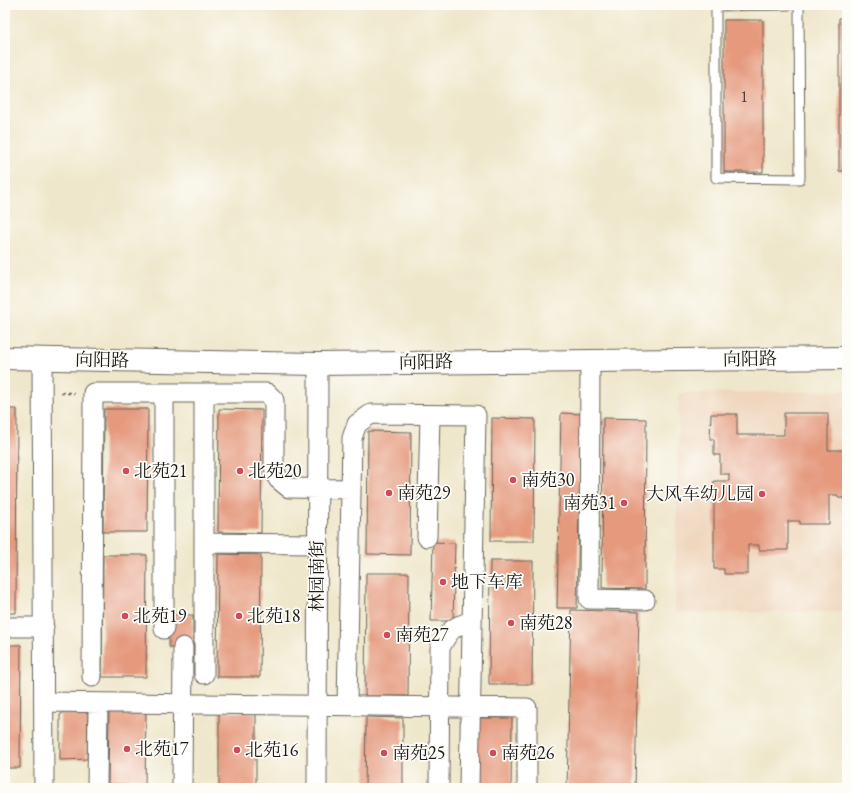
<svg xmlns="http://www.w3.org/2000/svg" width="852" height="793" font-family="'EB Garamond','Noto Serif SC',serif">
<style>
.built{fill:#efd6bc}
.building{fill:#e59a7e}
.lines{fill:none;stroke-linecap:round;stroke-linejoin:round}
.service-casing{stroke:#666359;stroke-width:11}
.minor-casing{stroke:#666359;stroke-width:21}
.tertiary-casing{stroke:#666359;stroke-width:24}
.path{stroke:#666359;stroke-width:2.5;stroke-dasharray:3 3;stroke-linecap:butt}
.service{stroke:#fff;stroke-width:9}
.minor{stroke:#fff;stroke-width:19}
.tertiary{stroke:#fff;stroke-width:22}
.poi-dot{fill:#d1495b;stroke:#fdfcf7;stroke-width:1.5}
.labels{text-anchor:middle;stroke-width:3.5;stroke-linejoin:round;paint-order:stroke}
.number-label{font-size:16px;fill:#4e3c34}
.street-label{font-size:18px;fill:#1c1c1c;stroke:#fdfcf7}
.poi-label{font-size:18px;fill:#1c1c1c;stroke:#fdfcf7;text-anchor:start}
</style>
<rect width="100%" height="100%" fill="#fdfcf7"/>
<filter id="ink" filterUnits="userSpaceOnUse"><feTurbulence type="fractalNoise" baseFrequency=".025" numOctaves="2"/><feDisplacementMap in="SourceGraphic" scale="8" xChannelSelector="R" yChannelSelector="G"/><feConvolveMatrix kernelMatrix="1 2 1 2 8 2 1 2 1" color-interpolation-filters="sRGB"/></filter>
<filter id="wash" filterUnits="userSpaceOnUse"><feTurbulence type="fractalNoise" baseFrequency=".012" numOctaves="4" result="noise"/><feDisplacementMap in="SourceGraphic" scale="16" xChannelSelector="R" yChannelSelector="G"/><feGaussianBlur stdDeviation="0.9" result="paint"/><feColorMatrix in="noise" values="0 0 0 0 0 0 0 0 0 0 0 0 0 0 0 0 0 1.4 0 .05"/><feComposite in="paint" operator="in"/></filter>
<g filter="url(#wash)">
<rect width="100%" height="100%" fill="#efe7cb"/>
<path class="built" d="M847,391V612L675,613L679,393Z"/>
<g id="blocks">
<path class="building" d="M839,18H847V171H839Z
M724,20H763V172H724Z
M5,409H17L16,613H5Z
M104,409H148L147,532H103Z
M219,409L262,410L261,533L218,532Z
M561,413L581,414L577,608H557Z
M784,413H828V450H847V498H838V495H829V524H800V521H788V550H759V545H748V574H724V569H714V481H729V474H720V455H714V439H710L711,414H737V435H784Z
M492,418L535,419L534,541H491Z
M603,418L646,419L645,589L602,588Z
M368,431L411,432L410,555L367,554Z
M433,542L455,543L453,621H431Z
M218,554L261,555L260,677H217Z
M103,555H147L146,677H102Z
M490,561H533L532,684H489Z
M366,573H409L408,696H365Z
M571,610L639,612L635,788H567Z
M169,615H193V647H169Z
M5,645H21L20,768H5Z
M88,708L87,759L60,760V715L69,709Z
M109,710H146L145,788H108Z
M219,712H256V788H219Z
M366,717L403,718V788H365Z
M475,718H512L511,788H474Z"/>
</g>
</g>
<g filter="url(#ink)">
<use href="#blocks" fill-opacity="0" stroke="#666359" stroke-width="1"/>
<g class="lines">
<g class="service-casing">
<path id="service" d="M716,5V178L800,179L799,5
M716,6L789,5"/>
</g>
<g class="minor-casing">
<path id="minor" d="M42,359L44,788
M590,361L589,599L645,600
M427,537L430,415
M204,543L318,544
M5,627H44
M164,629V393
M204,674V393H267L274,400V467L278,479L289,488L351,489
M92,677L93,393H204
M45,702L527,708V788
M347,705L352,438L357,424L371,414L476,415L469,788
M97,788L98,703
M182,788L183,647
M317,788L318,364
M439,788L440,648C448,632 453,625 471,622"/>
</g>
<g class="tertiary-casing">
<path id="tertiary" d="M5,358L318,364L847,358"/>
</g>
<path class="path" d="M61,393H74"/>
<use href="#service" class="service"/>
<use href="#minor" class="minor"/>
<use href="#tertiary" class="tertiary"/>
</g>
</g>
<g class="poi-dot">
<circle cx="126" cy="471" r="4"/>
<circle cx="240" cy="471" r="4"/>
<circle cx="513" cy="480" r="4"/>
<circle cx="389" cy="493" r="4"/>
<circle cx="762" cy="494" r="4"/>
<circle cx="624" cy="503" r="4"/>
<circle cx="443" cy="582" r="4"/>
<circle cx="125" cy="616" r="4"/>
<circle cx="239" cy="616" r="4"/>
<circle cx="511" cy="623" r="4"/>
<circle cx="387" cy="635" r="4"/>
<circle cx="127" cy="749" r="4"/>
<circle cx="237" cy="750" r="4"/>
<circle cx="384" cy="753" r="4"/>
<circle cx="493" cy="753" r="4"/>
</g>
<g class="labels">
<g class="number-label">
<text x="744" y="102">1</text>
</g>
<g class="street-label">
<text transform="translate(750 359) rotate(-1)" y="6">向阳路</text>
<text transform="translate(102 360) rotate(1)" y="6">向阳路</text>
<text transform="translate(426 362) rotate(-1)" y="6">向阳路</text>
<text transform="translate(317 576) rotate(-90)" y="6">林园南街</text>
</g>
<g class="poi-label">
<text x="134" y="477">北苑21</text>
<text x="248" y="477">北苑20</text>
<text x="521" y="486">南苑30</text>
<text x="397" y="499">南苑29</text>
<text x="754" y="500" text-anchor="end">大风车幼儿园</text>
<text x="616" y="509" text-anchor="end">南苑31</text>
<text x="451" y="588">地下车库</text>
<text x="133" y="622">北苑19</text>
<text x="247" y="622">北苑18</text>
<text x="519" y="629">南苑28</text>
<text x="395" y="641">南苑27</text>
<text x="135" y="755">北苑17</text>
<text x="245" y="756">北苑16</text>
<text x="392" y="759">南苑25</text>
<text x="501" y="759">南苑26</text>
</g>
</g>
<rect width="852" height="793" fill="none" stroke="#fdfcf7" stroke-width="20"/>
</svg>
